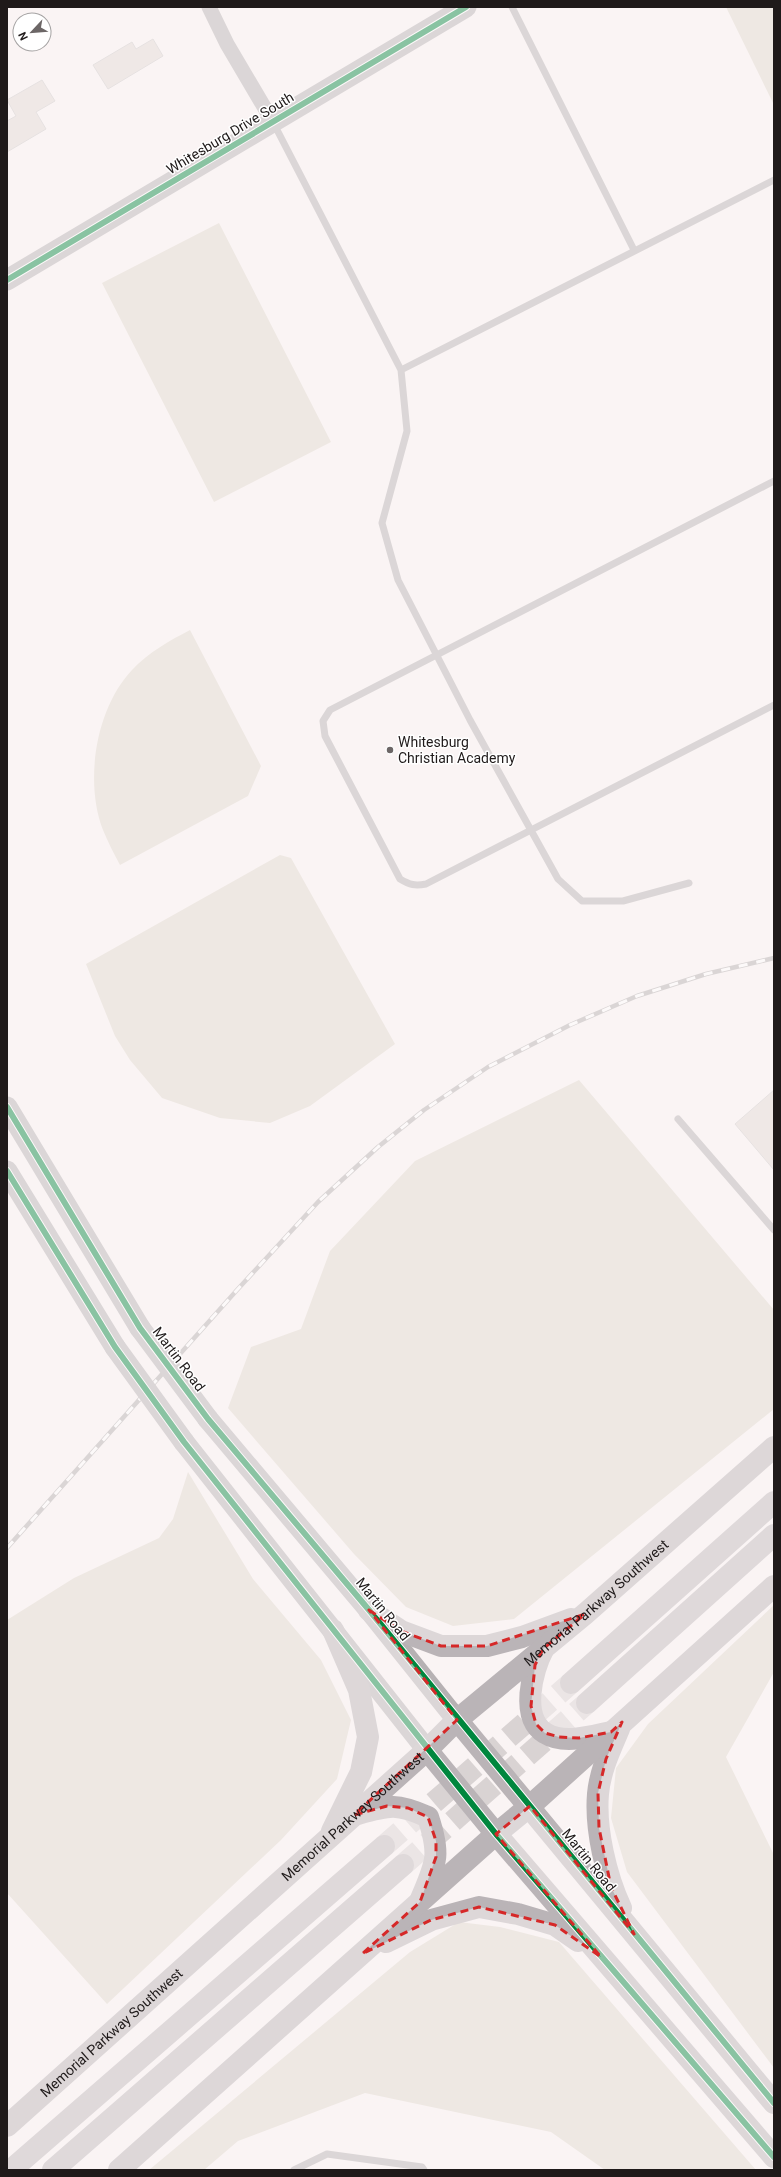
<svg xmlns="http://www.w3.org/2000/svg" width="781" height="2177" font-family="Roboto,sans-serif">
<style>
.green{fill:#e1d9ce}
.building{fill:#e3dad6;stroke:#cfcbca}
.lines{fill:none;stroke-linecap:round;stroke-linejoin:round}
.highway-tunnel{stroke:#d9d3d3;stroke-width:22;stroke-dasharray:22 11;stroke-linecap:butt}
.lane{stroke:#b7b2b3;stroke-width:7}
.street{stroke:#b7b2b3;stroke-width:15}
.secondary{stroke:#b6b1b3;stroke-width:21}
.primary{stroke:#bab4b7;stroke-width:22}
.highway{stroke:#bfb8bb;stroke-width:22}
.rail-casing{stroke:#b4b0b0;stroke-width:4.5}
.rail{stroke:#fff;stroke-width:3;stroke-dasharray:9;stroke-linecap:butt}
.secondary-bridge{stroke:#b6b1b3;stroke-width:21}
.cycleway-casing{stroke:#fff;stroke-width:8}
.cycleway{stroke:#00873e;stroke-width:6}
.marked{fill:none;stroke:#d62828;stroke-width:3;stroke-dasharray:8 5;stroke-linejoin:round}
.poi-dot{fill:#6c6666;stroke:#fff;stroke-width:1.5}
.labels{text-anchor:middle;stroke-width:3;stroke-linejoin:round;paint-order:stroke}
.street-label{font-size:14px;fill:#1f1a1a;stroke:#fff}
.poi-label{font-size:14px;fill:#1f1a1a;stroke:#fff;text-anchor:start}
</style>
<rect width="100%" height="100%" fill="#faf4f4"/>
<path class="green" d="M726,7H774V105Z
M219,223L331,442L214,502L102,283Z
M190,630L261,766L248,796L120,865C114,854 108,842 103,830C84,781 96,708 132,670C149,652 169,641 190,630Z
M280,855L291,858L395,1044L310,1106L270,1123L220,1118L162,1098L130,1060L115,1036L86,964Z
M579,1080L774,1310V1409L514,1619L453,1626L406,1607L354,1554L228,1408L251,1347L301,1329L330,1251L415,1161Z
M188,1472L253,1579L321,1660L351,1720L337,1779L281,1840L107,2004L7,1893V1620L74,1578L159,1538L173,1519Z
M774,1605V1672L726,1757L774,1855V2068L627,1872L611,1818L616,1768L648,1724Z
M459,1922L500,1927L559,1942L756,2170H605L551,2132L365,2093L238,2141L204,2170H149L410,1952Z"/>
<path class="building" d="M153,39L163,56L108,89L93,65L132,42L136,49Z
M42,80L55,101L36,112L46,129L7,152V121L16,116L7,100Z
M774,1090V1170L735,1124Z"/>
<g class="lines">
<path class="highway-tunnel" d="M384,1846L571,1683
M403,1865L587,1703"/>
<path class="lane" d="M512,7L634,250
M274,124L401,370L407,431L382,523L398,580L470,720L558,879L582,901H623L689,883
M401,370L774,180
M774,481L330,710L323,721L325,736L400,879C410,885 415,886 426,884L774,705
M678,1119L774,1230
M294,2170L327,2154L422,2167L424,2170"/>
<path class="street" d="M209,7L227,44L273,122"/>
<path class="secondary" d="M7,280L466,7
M7,1107L140,1328
M7,1171L115,1347
M208,1419L369,1610L457,1720
M184,1442L427,1750"/>
<g class="primary">
<path d="M369,1610L401,1631L441,1646H487L522,1637L571,1619"/>
<path d="M543,1650C532,1670 520,1718 545,1733C564,1745 592,1736 611,1732"/>
<path d="M457,1720L774,2103"/>
<path d="M619,1729C610,1750 600,1771 598,1794C595,1829 606,1876 621,1908"/>
<path d="M427,1750L496,1834L774,2157"/>
<path d="M358,1814C390,1805 397,1803 428,1817C441,1856 436,1863 421,1899"/>
<path d="M332,1831L361,1772L368,1737L359,1690L333,1630"/>
<path d="M386,1942L431,1920L479,1907L518,1914L555,1925L578,1941"/>
<path id="s1" d="M7,2126L427,1750L457,1720L585,1614L774,1447"/>
<path d="M119,2170L496,1834L530,1806L774,1586"/>
</g>
<path class="highway" d="M571,1683L774,1502
M587,1703L774,1535
M11,2170L384,1846
M53,2170L403,1865"/>
<g class="rail-casing">
<path id="rail" d="M7,1548L237,1290L318,1202L378,1147L424,1110L488,1067L570,1025L637,996L706,974L774,958"/>
</g>
<use href="#rail" class="rail"/>
<path class="secondary-bridge" d="M140,1328L208,1419
M115,1347L184,1442"/>
<g class="cycleway-casing">
<path id="cycleway" d="M7,280L466,7
M7,1107L140,1328L208,1419L369,1610L774,2103
M7,1171L115,1347L184,1442L496,1834L774,2157"/>
</g>
<use href="#cycleway" class="cycleway"/>
</g>
<path d="M0 0H781V2177H0ZM369,1610L401,1631L441,1646H487L585,1614L543,1649L535,1665L531,1706L536,1724L545,1733L559,1737L579,1738L611,1732L622,1722L606,1759L598,1793L599,1828L611,1887L634,1934L530,1806L496,1834L601,1957L555,1925L479,1907L431,1920L362,1954L420,1902L436,1857V1841L428,1817L408,1808L387,1806L354,1815L457,1720Z" fill="#faf4f4" fill-opacity=".55" fill-rule="evenodd"/>
<path class="marked" d="M369,1610L401,1631L441,1646H487L585,1614L543,1649L535,1665L531,1706L536,1724L545,1733L559,1737L579,1738L611,1732L622,1722L606,1759L598,1793L599,1828L611,1887L634,1934L530,1806L496,1834L601,1957L555,1925L479,1907L431,1920L362,1954L420,1902L436,1857V1841L428,1817L408,1808L387,1806L354,1815L457,1720Z"/>
<circle class="poi-dot" cx="390" cy="750" r="4"/>
<g class="labels">
<g class="street-label">
<text transform="translate(230 133) rotate(-31)" y="5">Whitesburg Drive South</text>
<text transform="translate(179 1359) rotate(53)" y="5">Martin Road</text>
<text dy="5" stroke="none"><textPath href="#s1" startOffset="788">Memorial Parkway Southwest</textPath></text>
<text transform="translate(383 1609) rotate(51)" y="5">Martin Road</text>
<text dy="5" stroke="none"><textPath href="#s1" startOffset="464">Memorial Parkway Southwest</textPath></text>
<text transform="translate(589 1860) rotate(51)" y="5">Martin Road</text>
<text dy="5" stroke="none"><textPath href="#s1" startOffset="140">Memorial Parkway Southwest</textPath></text>
</g>
<g class="poi-label">
<text x="398" y="747">Whitesburg<tspan x="398" dy="16">Christian Academy</tspan></text>
</g>
</g>
<rect width="781" height="2177" fill="none" stroke="#1f1a1a" stroke-width="16"/>
<g transform="translate(32 32) rotate(244)"><circle r="19" fill="#ffffff" stroke="#a5a3a3"/>
<path d="M0-3L7 15L0 10L-7 15Z" fill="#6c6666"/>
<text y="-6" font-size="11" font-weight="bold" text-anchor="middle" fill="#1f1a1a">N</text>
</g>
</svg>
